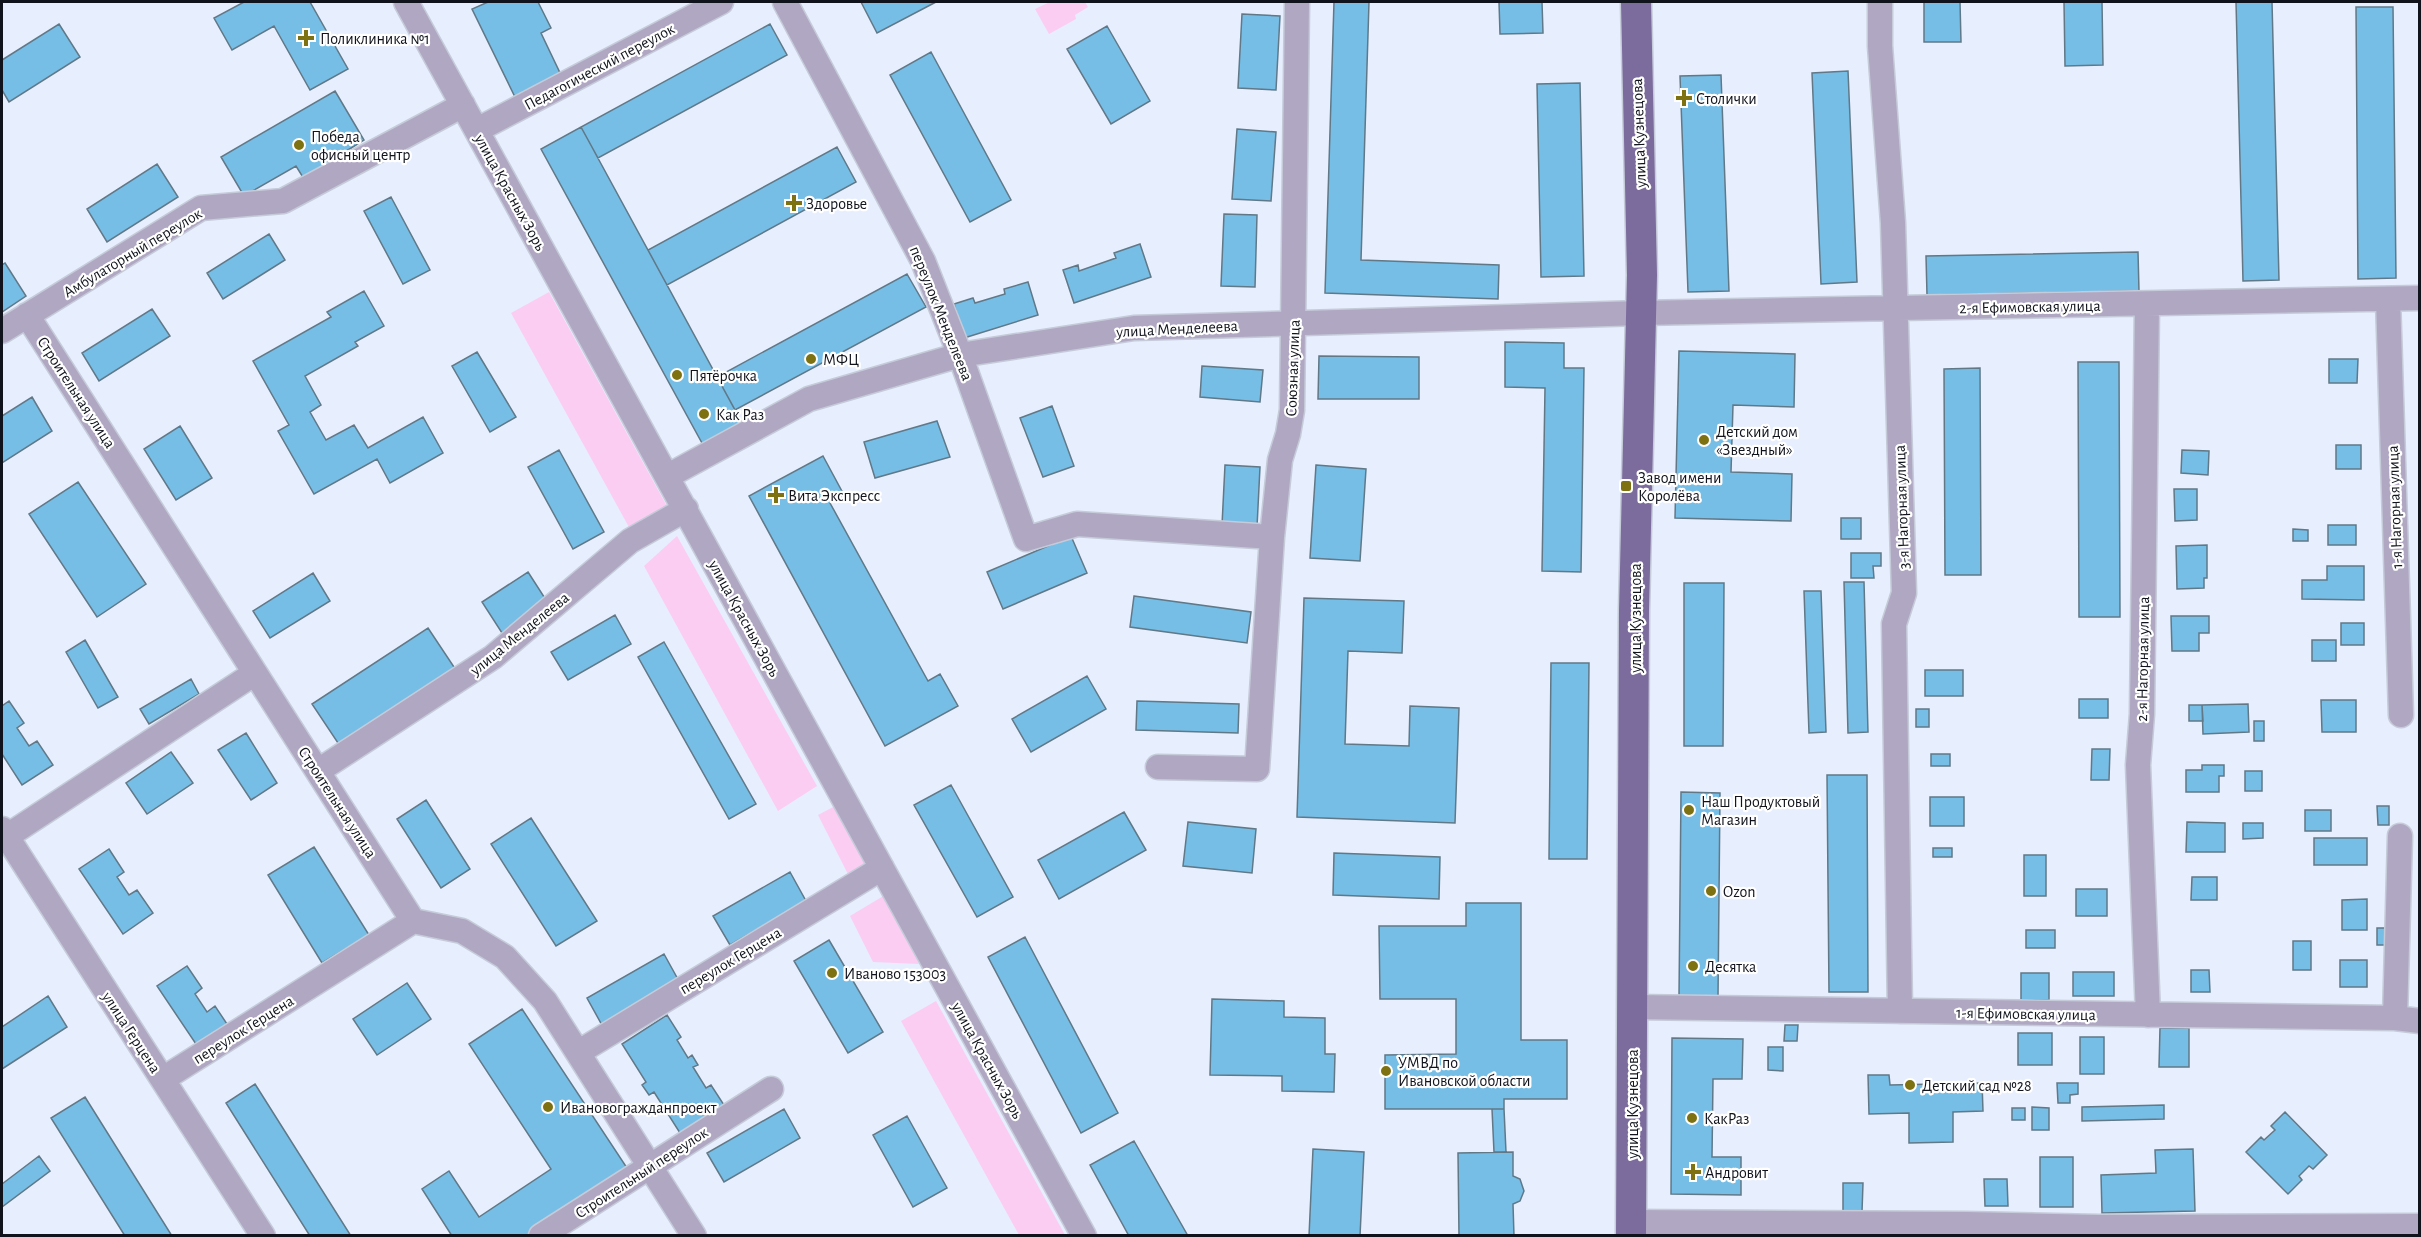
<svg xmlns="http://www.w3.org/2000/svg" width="2421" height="1237" font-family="'Alegreya Sans',sans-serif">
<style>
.green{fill:#fccdf3}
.building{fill:#76bee6;stroke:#607887;stroke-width:1.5}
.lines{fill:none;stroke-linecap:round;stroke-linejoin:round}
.minor-casing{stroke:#c5cbd9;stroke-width:27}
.major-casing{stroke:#c5cbd9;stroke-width:33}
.minor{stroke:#b0a7c3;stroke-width:24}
.major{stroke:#7c6b9d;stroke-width:30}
.poi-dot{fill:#7d7112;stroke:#fff;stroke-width:2}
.labels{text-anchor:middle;stroke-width:4.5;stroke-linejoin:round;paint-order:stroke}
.poi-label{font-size:16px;fill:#10131c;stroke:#fff;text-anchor:start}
.street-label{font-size:16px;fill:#10131c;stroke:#fff}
</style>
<rect width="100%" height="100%" fill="#e7eefd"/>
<path class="green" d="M1050,2H1085L1088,7L1075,15L1076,19L1049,34L1035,9Z
M549,292L668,508L630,529L511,313Z
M677,536L817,786L778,811L644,566Z
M835,806L873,877L854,886L818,815Z
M885,895L919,964L873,962L850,916Z
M936,1001L1065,1235H1019L901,1021Z"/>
<path class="building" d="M244,2H310L348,69L310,90L274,26L232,50L214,18Z
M488,2H538L551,28L541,33L561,75L515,97L472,9Z
M861,2H936L877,33Z
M1334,2H1369L1361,260L1499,265L1498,299L1325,293Z
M1499,2H1542L1543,33L1500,34Z
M1924,2H1960L1961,42H1924Z
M2064,2H2102L2103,65L2065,66Z
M2236,2H2272L2279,280L2243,281Z
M2356,7H2393L2396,278L2358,279Z
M1242,14L1280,16L1276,90L1238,88Z
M59,24L80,57L9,102L2,90V60Z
M770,24L787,55L598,158L581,127Z
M1107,26L1150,101L1111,124L1067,49Z
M931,52L1011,200L970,222L890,75Z
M1848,71L1857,282L1821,284L1812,73Z
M1721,75L1729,291L1688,292L1680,76Z
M1580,83L1584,276L1541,277L1537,84Z
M335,91L364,140L348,150L350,152L304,179L296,166L244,196L221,157Z
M581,127L747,432L708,454L541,149Z
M1237,129L1276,132L1271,201L1232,199Z
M837,147L856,182L667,285L648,250Z
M157,164L178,197L107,242L87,209Z
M391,197L430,270L403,284L364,211Z
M1224,214L1257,215L1255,287L1221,286Z
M269,234L285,260L223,299L207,273Z
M1140,244L1151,277L1074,303L1063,270L1078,265L1079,271L1116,258L1114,253Z
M2138,252L2139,291L1927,295L1926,256Z
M5,263L26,296L2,312V265Z
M907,274L926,307L735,410L717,377Z
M1028,282L1038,315L964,338L954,304L973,298L975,303L1005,294L1004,289Z
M364,291L384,326L355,342L358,346L305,376L321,405L310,412L326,440L354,425L368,448L423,417L443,453L390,483L377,459L314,494L278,431L289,425L253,361L331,317L327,312Z
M152,309L170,336L99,381L82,353Z
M1505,342L1564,343V368H1584L1581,572L1542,571L1545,388L1505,387Z
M1679,351L1795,354L1794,407L1733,405L1731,472L1792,474L1791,521L1675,518Z
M477,352L516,417L490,432L452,366Z
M1319,356L1419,357V399H1318Z
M2329,359H2358L2357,383H2329Z
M2078,362H2119L2120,617H2079Z
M1202,366L1263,370L1260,402L1200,397Z
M1980,368L1981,575H1945L1944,369Z
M32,397L52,431L2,463V416Z
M1052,406L1074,466L1043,477L1020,418Z
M937,421L950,457L875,478L864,442Z
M180,426L212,478L176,500L144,449Z
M2336,445H2361V469H2336Z
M559,450L604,532L573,549L528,467Z
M2182,450L2209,451L2208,475L2181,473Z
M823,456L844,495L830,503L928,681L940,674L958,706L885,746L749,496Z
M1225,465L1260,467L1257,527L1222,525Z
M1316,465L1366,469L1360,561L1310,558Z
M78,482L146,584L97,617L29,514Z
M2174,489H2197V520L2175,521Z
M1841,518H1861V539H1841Z
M2328,525H2356V545H2328Z
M2293,529L2308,530V541H2293Z
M1071,536L1087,573L1003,609L987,572Z
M2207,545V578H2204V588L2177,589L2176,546Z
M1851,553H1881V566H1873L1874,578H1851Z
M2327,566H2364V600L2302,599V580H2327Z
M528,572L548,603L502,633L482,602Z
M313,573L330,601L270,638L253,611Z
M1844,582H1864L1868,732L1848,733Z
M1684,583H1724L1723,746H1684Z
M1804,591H1821L1826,732L1809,733Z
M1134,596L1251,612L1247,643L1130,627Z
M1304,598L1404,601L1402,653L1348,651L1345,744L1409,746L1410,706L1459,708L1455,823L1297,817Z
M615,615L631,644L568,680L551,652Z
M2171,616H2209V633H2199V651H2172Z
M2341,623H2364V645H2341Z
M428,628L456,670L340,746L312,704Z
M85,640L118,697L98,708L66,652Z
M2312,640H2336V661H2312Z
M664,642L756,804L729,819L638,657Z
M1551,663H1589L1587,859H1549Z
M1925,670H1963V696H1925Z
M1087,676L1106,709L1031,752L1012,719Z
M191,679L199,694L149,724L140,709Z
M2079,699H2108V718H2079Z
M2321,700H2356V732H2322Z
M9,701L24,723L17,728L29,746L37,741L53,765L22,785L2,754V706Z
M1137,701L1239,704L1238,733L1136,730Z
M2248,704L2249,732L2203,734L2202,705Z
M2189,705H2202L2203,721H2189Z
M1916,709H1929V727H1916Z
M2254,721H2264V741H2254Z
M246,733L277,783L251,800L218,750Z
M2092,749H2110L2109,780H2091Z
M171,752L193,783L147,814L126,783Z
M1931,754H1950V766H1931Z
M2202,765H2224V776H2219V792H2186V770H2202Z
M2245,771H2262V791H2245Z
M1827,775H1867L1868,992H1829Z
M951,785L1013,897L977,917L914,805Z
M1681,792L1720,793L1718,997H1679Z
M1930,797H1964V826H1930Z
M426,800L470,869L441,888L397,819Z
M2377,806H2389V825H2378Z
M2305,810H2331V831H2305Z
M1124,812L1146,850L1059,899L1038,860Z
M531,818L597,921L556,946L491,844Z
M1188,822L1256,829L1252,873L1183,866Z
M2187,822L2225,823V852H2186Z
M2243,823H2263V838L2243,839Z
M2314,838H2367V865H2314Z
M314,847L369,935L322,963L268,875Z
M1933,848H1952V857H1933Z
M109,849L124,872L117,877L129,895L137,890L153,913L123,934L79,869Z
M1334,853L1440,857L1439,899L1333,895Z
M2024,855H2046V896H2024Z
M790,872L806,901L730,945L713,916Z
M2192,877H2217V900H2191Z
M2076,889H2107V916H2076Z
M2367,899V930H2342V900Z
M1466,903H1521V1040H1567V1099H1504V1109H1385V1055L1456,1054V999H1380L1379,926H1466Z
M2377,928H2388L2389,945H2377Z
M2026,930H2055V948H2026Z
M1025,937L1118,1113L1081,1133L988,957Z
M829,940L883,1032L848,1053L794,961Z
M2293,941H2311V970H2293Z
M664,954L680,983L603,1027L587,998Z
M2340,960H2367V987H2340Z
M187,966L202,988L195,994L207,1012L215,1006L231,1030L200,1050L157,986Z
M2191,970H2209L2210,992H2191Z
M2073,972H2114V996H2073Z
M2021,973H2049V1000H2021Z
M407,983L431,1019L377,1055L353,1019Z
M48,996L67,1027L2,1069V1027Z
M1212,999L1284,1001V1017L1325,1018V1054H1335L1334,1092L1282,1091V1076L1210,1075Z
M522,1009L631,1174L538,1236H452L422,1189L449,1171L479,1217L551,1169L469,1044Z
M667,1015L681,1037L677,1040L688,1058L692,1055L698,1065L693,1067L706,1088L711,1085L724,1105L680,1133L654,1092L649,1095L642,1085L646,1082L622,1044Z
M1785,1025H1798L1797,1041H1784Z
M2160,1028H2189V1067H2159Z
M2018,1033H2052V1065H2018Z
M2080,1037H2104V1074H2080Z
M1672,1038L1743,1039L1742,1079H1713L1712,1157H1741V1195L1671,1194Z
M1768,1047H1783V1071L1768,1070Z
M1868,1075H1889L1890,1085L1982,1083L1983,1111L1953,1112V1142L1909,1143V1113L1869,1114Z
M2057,1083H2078V1094L2070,1095V1103H2058Z
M255,1084L351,1236H310L226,1103Z
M85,1097L172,1236H125L51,1118Z
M2164,1105V1119L2082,1121V1107Z
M2032,1107L2049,1108V1130H2032Z
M2012,1108H2025V1120H2012Z
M784,1109L800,1138L724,1182L707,1153Z
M1492,1109H1504L1506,1152H1494Z
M2285,1112L2327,1155L2313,1169L2309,1166L2299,1176L2302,1180L2288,1194L2246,1152L2261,1137L2264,1140L2275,1130L2271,1126Z
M907,1116L947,1188L913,1207L873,1135Z
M1134,1141L1188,1236H1129L1090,1165Z
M1313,1149L1364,1152L1360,1236H1309Z
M2193,1149L2195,1211L2102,1213L2101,1175L2156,1173L2155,1150Z
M1513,1152V1176L1520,1179L1524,1191L1520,1201L1513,1204L1514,1236H1459L1458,1153Z
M39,1156L50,1171L2,1207V1184Z
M2040,1157H2073V1207H2040Z
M1984,1179H2007L2008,1206H1985Z
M1843,1183H1863L1862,1212H1843Z"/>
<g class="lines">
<g class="minor-casing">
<path id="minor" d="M406,2L1084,1236
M785,2L923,261L960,355L1026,539L1077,524L1272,537
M1880,2V46L1893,223L1904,593L1894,624L1900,1011
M477,130L721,2
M2388,299L2401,715
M2147,304L2142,714L2138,765L2148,1015
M27,315L413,921L462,931L505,957L545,1001L694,1236
M2,331L201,208L283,201L463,105
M668,476L809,399L960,355L1134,328L1641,313L2420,298
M1158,767L1257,769L1272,537L1280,460L1288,434L1292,410L1297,2
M318,771L493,657L630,541L686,509
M2,829L263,1236
M6,837L255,673
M1633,1007L2395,1018L2420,1021
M2395,1018L2400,836
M579,1052L882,868
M163,1079L413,921
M1631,1222L1966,1224L2098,1227L2420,1226
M541,1236L771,1089"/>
</g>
<g class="major-casing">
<path id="major" d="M1631,1236L1634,611L1642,275L1636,2"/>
</g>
<use href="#minor" class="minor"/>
<use href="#major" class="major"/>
</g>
<g class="poi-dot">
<path d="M303 29h6v6h6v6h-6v6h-6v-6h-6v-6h6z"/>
<path d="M1681 89h6v6h6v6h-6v6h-6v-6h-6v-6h6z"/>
<circle cx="299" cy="145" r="6"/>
<path d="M791 194h6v6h6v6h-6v6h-6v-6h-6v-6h6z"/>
<circle cx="811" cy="359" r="6"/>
<circle cx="677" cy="375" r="6"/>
<circle cx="704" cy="414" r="6"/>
<circle cx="1704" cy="440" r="6"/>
<rect x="1620" y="480" width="12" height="12" rx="3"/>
<path d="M773 486h6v6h6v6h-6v6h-6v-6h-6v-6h6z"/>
<circle cx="1689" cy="810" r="6"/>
<circle cx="1711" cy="891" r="6"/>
<circle cx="1693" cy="966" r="6"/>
<circle cx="832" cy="973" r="6"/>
<circle cx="1386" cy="1071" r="6"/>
<circle cx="1910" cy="1085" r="6"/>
<circle cx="548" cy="1107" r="6"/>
<circle cx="1692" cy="1118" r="6"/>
<path d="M1690 1163h6v6h6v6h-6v6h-6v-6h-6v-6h6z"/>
</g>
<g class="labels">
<g class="poi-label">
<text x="320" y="44">Поликлиника №1</text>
<text x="1696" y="104">Столички</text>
<text x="311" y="142">Победа<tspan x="311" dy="18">офисный центр</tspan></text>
<text x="806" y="209">Здоровье</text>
<text x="823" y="365">МФЦ</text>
<text x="689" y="381">Пятёрочка</text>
<text x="716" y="420">Как Раз</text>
<text x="1716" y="437">Детский дом<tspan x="1716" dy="18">«Звездный»</tspan></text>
<text x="1638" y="483">Завод имени<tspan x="1638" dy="18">Королёва</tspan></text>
<text x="788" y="501">Вита Экспресс</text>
<text x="1701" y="807">Наш Продуктовый<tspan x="1701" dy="18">Магазин</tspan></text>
<text x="1723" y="897">Ozon</text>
<text x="1705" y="972">Десятка</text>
<text x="844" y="979">Иваново 153003</text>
<text x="1398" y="1068">УМВД по<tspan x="1398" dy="18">Ивановской области</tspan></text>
<text x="1922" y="1091">Детский сад №28</text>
<text x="560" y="1113">Ивановогражданпроект</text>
<text x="1704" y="1124">КакРаз</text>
<text x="1705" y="1178">Андровит</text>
</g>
<g class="street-label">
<text transform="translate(599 66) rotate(-28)" y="6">Педагогический переулок</text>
<text transform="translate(1638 133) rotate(-92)" y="6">улица Кузнецова</text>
<text transform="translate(511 192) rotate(61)" y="6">улица Красных Зорь</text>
<text transform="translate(132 252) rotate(-31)" y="6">Амбулаторный переулок</text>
<text transform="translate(2030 306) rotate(-1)" y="6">2-я Ефимовская улица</text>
<text transform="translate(942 313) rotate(68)" y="6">переулок Менделеева</text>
<text transform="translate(1177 328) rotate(-3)" y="6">улица Менделеева</text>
<text transform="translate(1292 368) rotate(-88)" y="6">Союзная улица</text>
<text transform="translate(77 392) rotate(57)" y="6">Строительная улица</text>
<text transform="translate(1901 507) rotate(-92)" y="6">3-я Нагорная улица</text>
<text transform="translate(2394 507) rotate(-92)" y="6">1-я Нагорная улица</text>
<text transform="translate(745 618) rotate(61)" y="6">улица Красных Зорь</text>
<text transform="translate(1635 618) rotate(-90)" y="6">улица Кузнецова</text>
<text transform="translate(519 633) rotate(-39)" y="6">улица Менделеева</text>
<text transform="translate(2142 659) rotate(-89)" y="6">2-я Нагорная улица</text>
<text transform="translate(338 802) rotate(57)" y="6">Строительная улица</text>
<text transform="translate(730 960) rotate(-31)" y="6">переулок Герцена</text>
<text transform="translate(2026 1013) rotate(1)" y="6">1-я Ефимовская улица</text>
<text transform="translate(243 1029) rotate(-32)" y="6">переулок Герцена</text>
<text transform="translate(132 1032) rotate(57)" y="6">улица Герцена</text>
<text transform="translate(988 1060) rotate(61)" y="6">улица Красных Зорь</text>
<text transform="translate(1632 1104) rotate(-90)" y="6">улица Кузнецова</text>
<text transform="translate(641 1172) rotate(-33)" y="6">Строительный переулок</text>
</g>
</g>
<rect width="2421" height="1237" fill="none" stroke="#10131c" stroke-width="6"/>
</svg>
